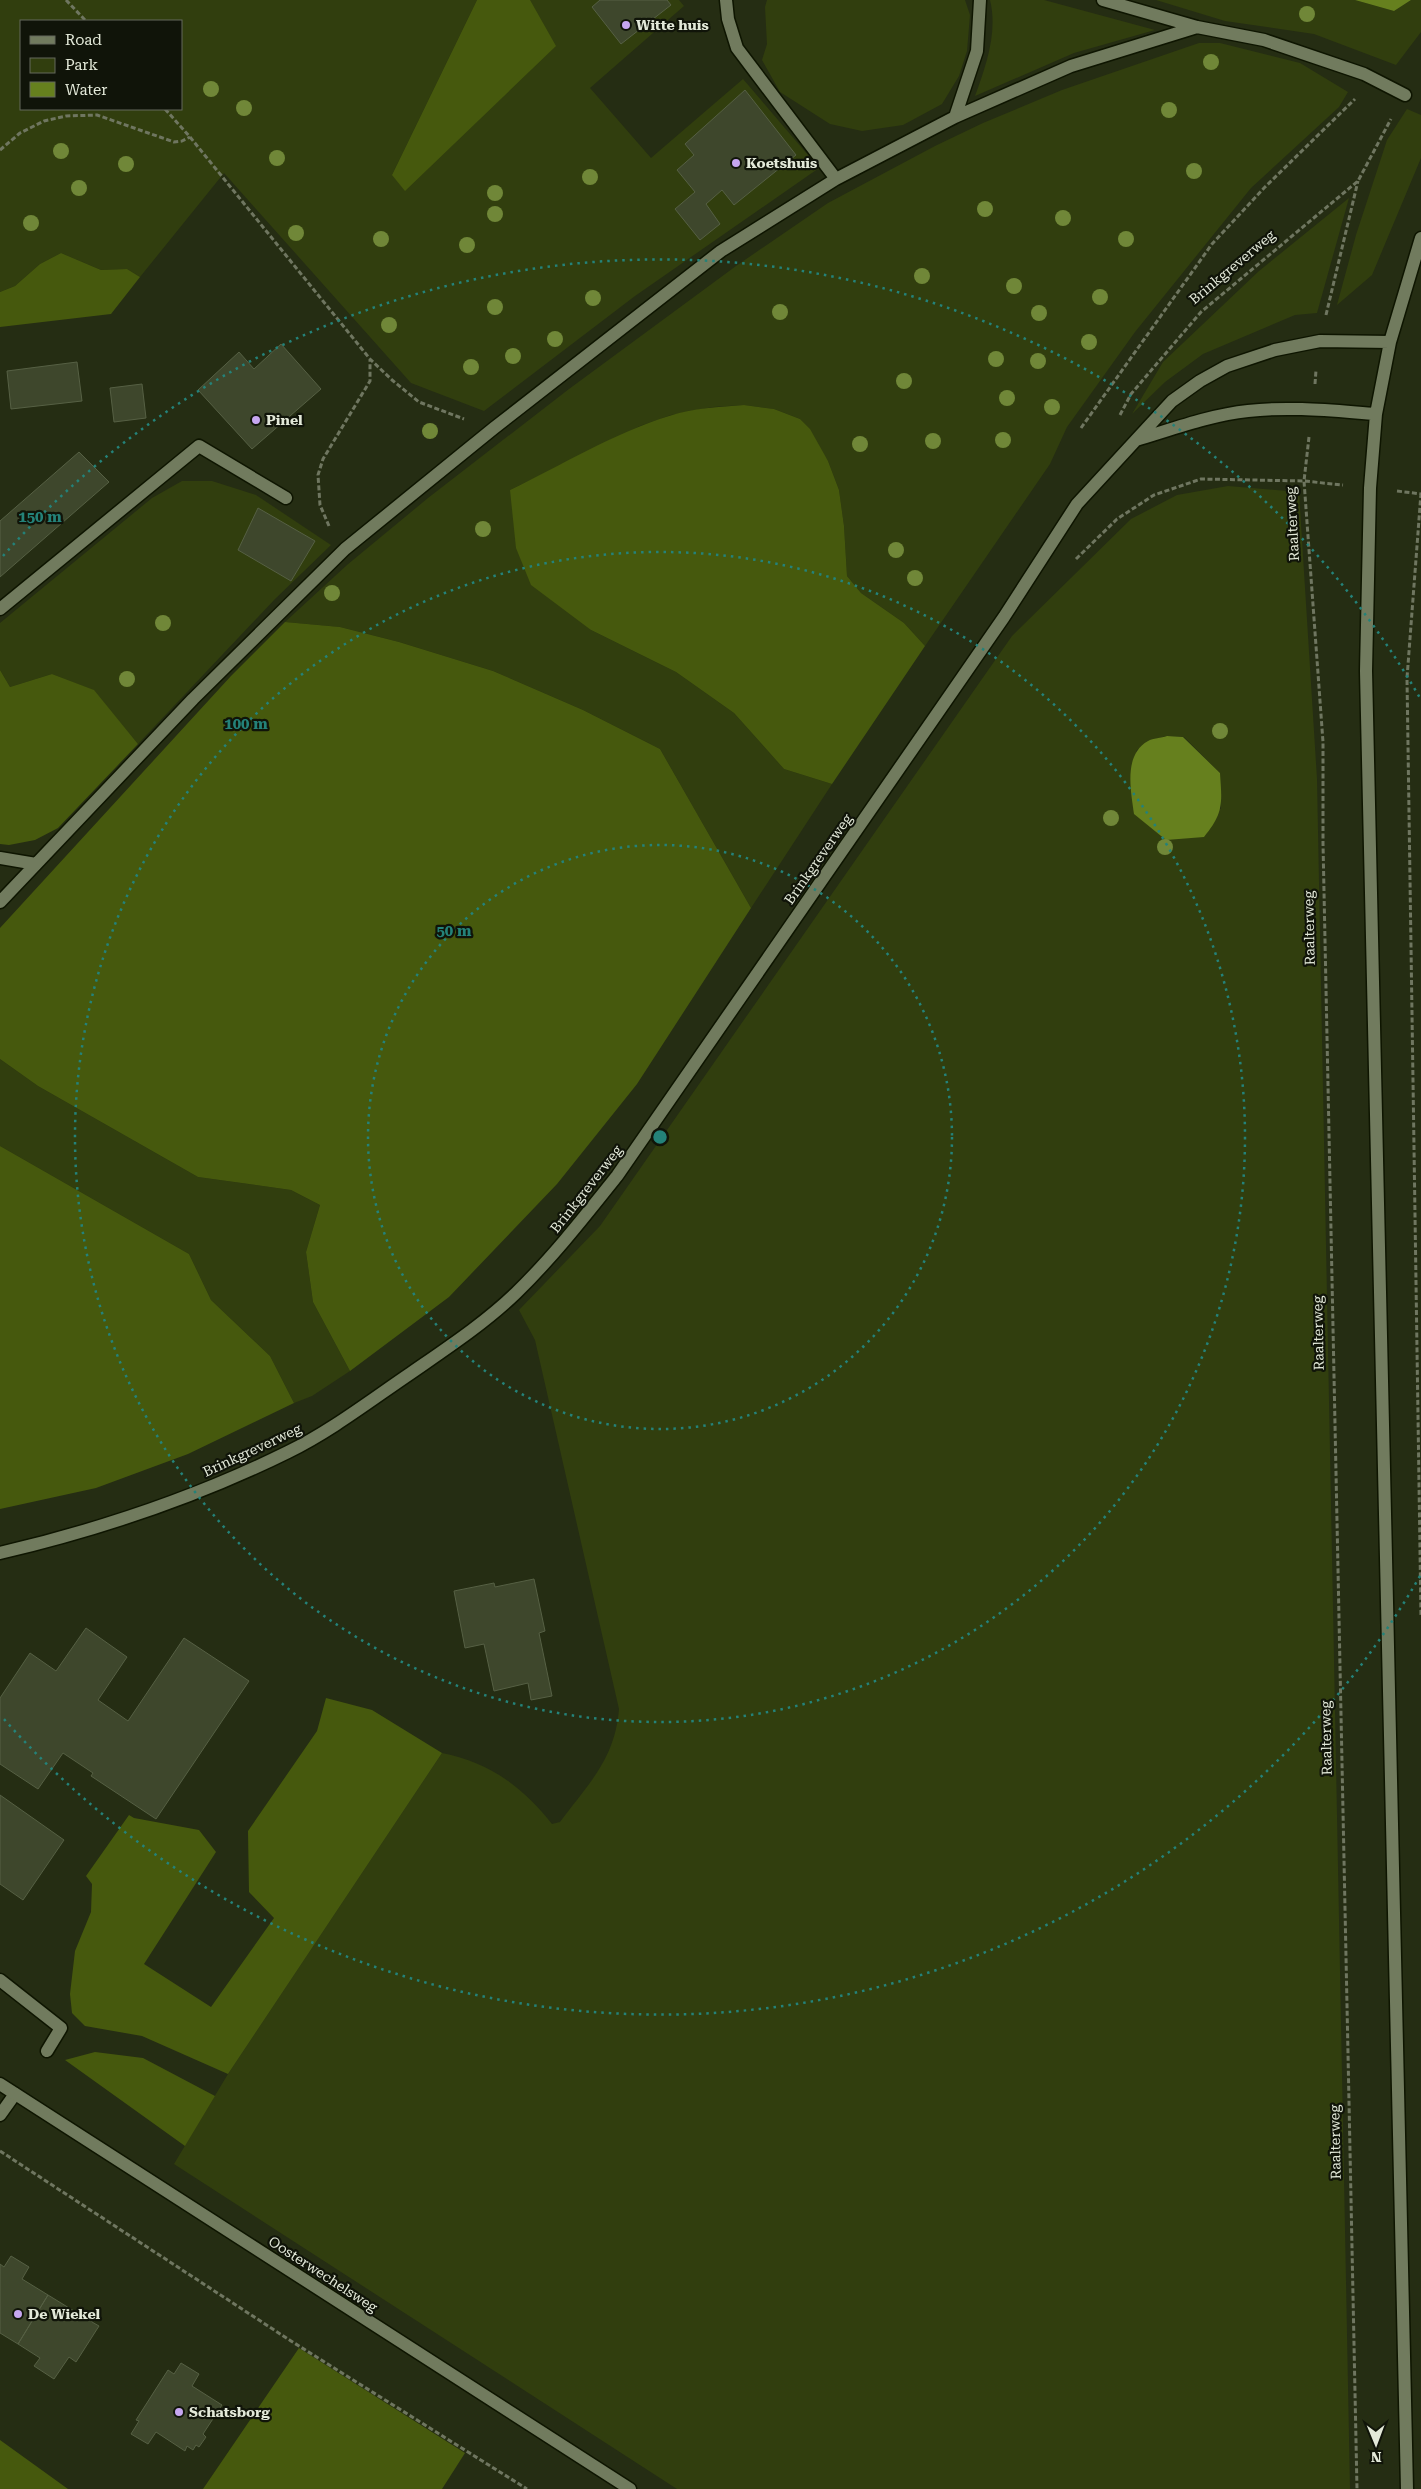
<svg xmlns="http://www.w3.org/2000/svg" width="1421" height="2489" font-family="'Roboto Serif',serif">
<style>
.green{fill:#313e0e;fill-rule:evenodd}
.forest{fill:#46590d}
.water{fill:#66801e}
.building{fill:#3e472c;stroke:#566044}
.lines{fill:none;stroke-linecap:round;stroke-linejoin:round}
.street-casing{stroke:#0e1500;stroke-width:15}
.secondary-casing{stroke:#0e1500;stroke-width:15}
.path{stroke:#6f7660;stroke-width:3;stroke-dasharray:5 2.5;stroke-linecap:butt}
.street{stroke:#717b5e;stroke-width:12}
.secondary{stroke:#717b5e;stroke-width:12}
.tree{fill:#708738}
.ring{fill:none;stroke:#248279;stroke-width:2.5;stroke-dasharray:2.5 5}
.poi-dot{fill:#c6a6f0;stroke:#101409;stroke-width:2}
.labels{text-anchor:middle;stroke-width:4.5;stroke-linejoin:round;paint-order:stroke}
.poi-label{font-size:14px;font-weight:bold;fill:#e3e9d9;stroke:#101409;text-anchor:start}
.street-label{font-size:14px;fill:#e3e9d9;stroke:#101409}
.centre{fill:#248279;stroke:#101409;stroke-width:2.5}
.ring-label{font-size:15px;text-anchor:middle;font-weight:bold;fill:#248279;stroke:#101409;stroke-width:4.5;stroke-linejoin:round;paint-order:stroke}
</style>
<rect width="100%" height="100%" fill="#252d13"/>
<path class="green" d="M0,0H477L392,175L530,0H679L684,6L590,88L651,158L743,79L819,168L635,296L484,411L411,383L224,173L140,277L127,269L101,270L61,253L40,264L15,286L0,292ZM21,21H181V109H21Z
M767,0H965L970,15L967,51L959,76L942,104L903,125L862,131L830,124L780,92L762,60L767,44L765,7Z
M990,0H1044L1155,30L1074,53L975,96C986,66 998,32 990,0Z
M1156,0H1355L1394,11L1411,0H1421V32L1396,65L1314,34L1225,21Z
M1199,43H1220L1300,63L1348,92L1339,107L1251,188L1135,332L1067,427L1050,464L925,646L904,623L861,593L847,576L844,526L839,490L828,461L800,419L774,409L744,405L713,407L671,415L640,426L510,490L591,630L676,672L734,713L784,769L832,784L751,908L660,749L583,710L493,671L399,642L340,627L285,622L347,565L428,498L569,389L736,266L828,203L935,146L983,123L1062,90Z
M1407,109L1421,115V158L1372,275L1337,305L1356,235L1387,140Z
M1349,198L1317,313L1295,315L1203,354L1165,382L1132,414L1163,362L1259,271Z
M182,481H212L256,495L331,545L275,599L138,744L93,690L52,674L10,687L0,670V623L152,498Z
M1228,486L1299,492L1317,779L1350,2489H677L174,2164L228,2074L442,1753C489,1762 523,1787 552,1824L560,1822C589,1783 615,1759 619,1709L535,1340L519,1310L600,1226L1012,636L1131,519L1177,495ZM1167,736L1184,737L1220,773L1221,809L1136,751L1148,741Z
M0,1059L38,1086L198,1177L291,1190L320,1205L306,1252L313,1302L350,1371L312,1396L294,1403L270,1356L211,1300L189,1254L0,1146Z"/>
<path class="forest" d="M477,0H530L556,46L405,191L392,175Z
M61,253L101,270L127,269L140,277L111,314L0,327V292L15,286L40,264Z
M744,405L774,409L800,419L810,429L828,461L839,490L844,526L847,576L861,593L904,623L925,646L832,784L784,769L734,713L676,672L591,630L531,585L516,548L510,490C562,465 614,433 669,416C693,408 719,407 744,405Z
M285,622L340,627L399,642L493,671L583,710L660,749L751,908L637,1084L557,1184L449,1297L350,1371L313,1302L306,1252L320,1205L291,1190L198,1177L38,1086L0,1059V928L231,676Z
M0,670L10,687L52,674L94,690L138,744L58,828L35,840L9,845L0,844Z
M0,1146L189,1254L211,1300L270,1356L294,1403L188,1454L96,1488L0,1509Z
M326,1698L372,1710L442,1753L228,2074L142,2036L85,2026L72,2013L70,1994L75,1951L91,1912L92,1884L86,1876L129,1815L134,1818L199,1830L216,1852L144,1964L211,2007L274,1918L249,1892L248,1831L317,1731Z
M95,2052L143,2058L215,2096L185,2146L65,2060Z
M299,2348L465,2453L442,2489H203Z
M0,2440L68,2489H0Z"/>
<path class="water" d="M1355,0H1411L1394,11Z
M1167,736L1183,737L1220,773C1222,803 1224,813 1204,837L1166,840L1134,814C1131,791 1123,755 1148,741C1153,738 1161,738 1167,736Z"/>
<path class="building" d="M600,0H667L671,5L621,44L592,7Z
M745,90L796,155L734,205L722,190L706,204L720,224L700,240L675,209L695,192L677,170L694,155L685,144Z
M281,344L321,389L252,449L198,390L239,352L254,369Z
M77,362L82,401L11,409L7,371Z
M142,384L146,418L114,422L110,388Z
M79,452L109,482L0,577V521Z
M258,508L315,541L291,581L238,550Z
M534,1579L545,1631L539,1633L552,1696L531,1700L528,1683L494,1691L484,1644L465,1648L454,1591L494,1583L495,1587Z
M86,1628L127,1657L98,1700L128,1721L184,1638L249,1681L156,1819L91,1776L93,1773L63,1753L38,1789L0,1764V1698L30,1653L56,1671Z
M0,1795L64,1840L23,1900L0,1884Z
M11,2256L29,2267L22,2279L48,2295L18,2344L0,2333V2264L4,2267Z
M48,2295L74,2311L79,2310L90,2316L92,2322L99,2326L76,2362L69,2357L54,2379L34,2366L40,2358L18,2344Z
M181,2363L199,2374L192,2386L222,2405L203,2434L206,2437L199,2447L196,2445L193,2450L187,2446L185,2451L156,2432L148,2444L131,2434L139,2421L136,2420L168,2370L174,2374Z"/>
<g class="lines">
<g class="street-casing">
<path id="street" d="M726,0L728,19L737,48L836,179
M1103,0L1197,27L1264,40L1364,74L1405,95
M955,117L977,51L980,0
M0,609L199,446L286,498
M0,858L36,864
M0,902L193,699L345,549L494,428L721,251L836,179L955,117L1071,66L1197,27
M0,1980L61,2028L47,2051
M0,2115L15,2094"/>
</g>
<g class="secondary-casing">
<path id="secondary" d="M1136,440C1173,429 1210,415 1248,411C1290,406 1334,411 1376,414
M0,1553C98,1530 197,1497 288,1452C331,1431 371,1400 411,1373C447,1348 485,1323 516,1293C553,1257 585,1216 617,1176L1004,617L1077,504L1136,440L1172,401L1200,381L1227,366L1275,350L1320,341L1390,342
M0,2084L630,2489
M1407,2489L1366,671L1370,488L1376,414L1390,342L1421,238"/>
</g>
<path class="path" d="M66,0L86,21
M165,109L190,137L370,359L392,380L419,402L464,419
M0,150L20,133L44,121L66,116L97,115L174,142L182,141L190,137
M1326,315L1358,181
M1315,384L1316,370
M1120,415L1131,394L1201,312L1358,181L1391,119
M1081,428L1212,244L1264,188L1355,99
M1309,437L1304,481L1323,742V843L1357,2489
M1397,491L1421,494
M1421,493L1407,678L1421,1617
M329,526L320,505L318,475L323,459L370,381V359
M1076,559L1117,519L1154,495L1201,479L1304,481L1343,485
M0,2151L291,2341L527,2489"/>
<use href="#street" class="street"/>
<use href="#secondary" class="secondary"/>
</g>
<g class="tree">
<circle cx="1307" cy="14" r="8"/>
<circle cx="1211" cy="62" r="8"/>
<circle cx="211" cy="89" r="8"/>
<circle cx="244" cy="108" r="8"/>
<circle cx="1169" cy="110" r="8"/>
<circle cx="61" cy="151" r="8"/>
<circle cx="277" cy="158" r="8"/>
<circle cx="126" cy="164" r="8"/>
<circle cx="1194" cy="171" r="8"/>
<circle cx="590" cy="177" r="8"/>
<circle cx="79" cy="188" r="8"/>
<circle cx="495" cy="193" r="8"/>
<circle cx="985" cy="209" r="8"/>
<circle cx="495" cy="214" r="8"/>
<circle cx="1063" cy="218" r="8"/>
<circle cx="31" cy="223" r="8"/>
<circle cx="296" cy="233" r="8"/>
<circle cx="381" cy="239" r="8"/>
<circle cx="1126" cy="239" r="8"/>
<circle cx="467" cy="245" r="8"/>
<circle cx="922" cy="276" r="8"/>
<circle cx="1014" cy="286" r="8"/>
<circle cx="1100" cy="297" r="8"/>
<circle cx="593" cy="298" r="8"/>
<circle cx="495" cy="307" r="8"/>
<circle cx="780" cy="312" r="8"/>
<circle cx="1039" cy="313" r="8"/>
<circle cx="389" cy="325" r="8"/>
<circle cx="555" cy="339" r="8"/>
<circle cx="1089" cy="342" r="8"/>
<circle cx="513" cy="356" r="8"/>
<circle cx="996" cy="359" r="8"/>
<circle cx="1038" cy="361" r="8"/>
<circle cx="471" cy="367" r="8"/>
<circle cx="904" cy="381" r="8"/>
<circle cx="1007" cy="398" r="8"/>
<circle cx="1052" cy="407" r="8"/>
<circle cx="430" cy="431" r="8"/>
<circle cx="1003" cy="440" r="8"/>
<circle cx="933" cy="441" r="8"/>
<circle cx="860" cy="444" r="8"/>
<circle cx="483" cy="529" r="8"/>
<circle cx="896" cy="550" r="8"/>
<circle cx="915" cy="578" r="8"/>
<circle cx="332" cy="593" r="8"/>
<circle cx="163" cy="623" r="8"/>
<circle cx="127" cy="679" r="8"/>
<circle cx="1220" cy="731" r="8"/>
<circle cx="1111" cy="818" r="8"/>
<circle cx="1165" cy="847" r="8"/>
</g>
<g class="ring">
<circle cx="660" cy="1137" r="292"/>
<circle cx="660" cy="1137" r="585"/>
<path d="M1420 1576A877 877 0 0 1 3 1718M3 556A877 877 0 0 1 1420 698"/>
</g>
<g class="poi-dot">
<circle cx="626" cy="25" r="5"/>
<circle cx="736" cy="163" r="5"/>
<circle cx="256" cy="420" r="5"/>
<circle cx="18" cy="2314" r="5"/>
<circle cx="179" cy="2412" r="5"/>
</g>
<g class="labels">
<g class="poi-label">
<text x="636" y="30">Witte huis</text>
<text x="746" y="168">Koetshuis</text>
<text x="266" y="425">Pinel</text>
<text x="28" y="2319">De Wiekel</text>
<text x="189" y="2417">Schatsborg</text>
</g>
<g class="street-label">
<text transform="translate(1232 267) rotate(-40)" y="5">Brinkgreverweg</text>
<text transform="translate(1292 524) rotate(-93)" y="5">Raalterweg</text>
<text transform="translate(818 859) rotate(-55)" y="5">Brinkgreverweg</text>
<text transform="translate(1309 928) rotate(-91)" y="5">Raalterweg</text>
<text transform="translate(586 1189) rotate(-52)" y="5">Brinkgreverweg</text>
<text transform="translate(1318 1333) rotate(-91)" y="5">Raalterweg</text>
<text transform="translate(252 1450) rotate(-25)" y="5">Brinkgreverweg</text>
<text transform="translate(1326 1738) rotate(-91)" y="5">Raalterweg</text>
<text transform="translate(1335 2142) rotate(-91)" y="5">Raalterweg</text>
<text transform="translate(323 2274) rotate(33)" y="5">Oosterwechelsweg</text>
</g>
</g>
<circle cx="660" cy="1137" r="8" class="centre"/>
<g class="ring-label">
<text x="40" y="522">150 m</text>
<text x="246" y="729">100 m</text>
<text x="454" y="936">50 m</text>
</g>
<rect x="20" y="20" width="162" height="90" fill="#101409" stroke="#64695c"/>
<rect x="30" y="36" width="25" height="8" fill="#717b5e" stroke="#64695c"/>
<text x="65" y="45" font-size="15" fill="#e3e9d9">Road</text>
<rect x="30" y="58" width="25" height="15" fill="#313e0e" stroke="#64695c"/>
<text x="65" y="70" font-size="15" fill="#e3e9d9">Park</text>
<rect x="30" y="82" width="25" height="15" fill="#66801e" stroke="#64695c"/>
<text x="65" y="95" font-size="15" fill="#e3e9d9">Water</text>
<g transform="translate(1376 2444) rotate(179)" stroke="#101409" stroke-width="4" paint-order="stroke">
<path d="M0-4L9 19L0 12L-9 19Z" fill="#e3e9d9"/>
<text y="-8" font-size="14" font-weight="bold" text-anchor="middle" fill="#e3e9d9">N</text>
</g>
</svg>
